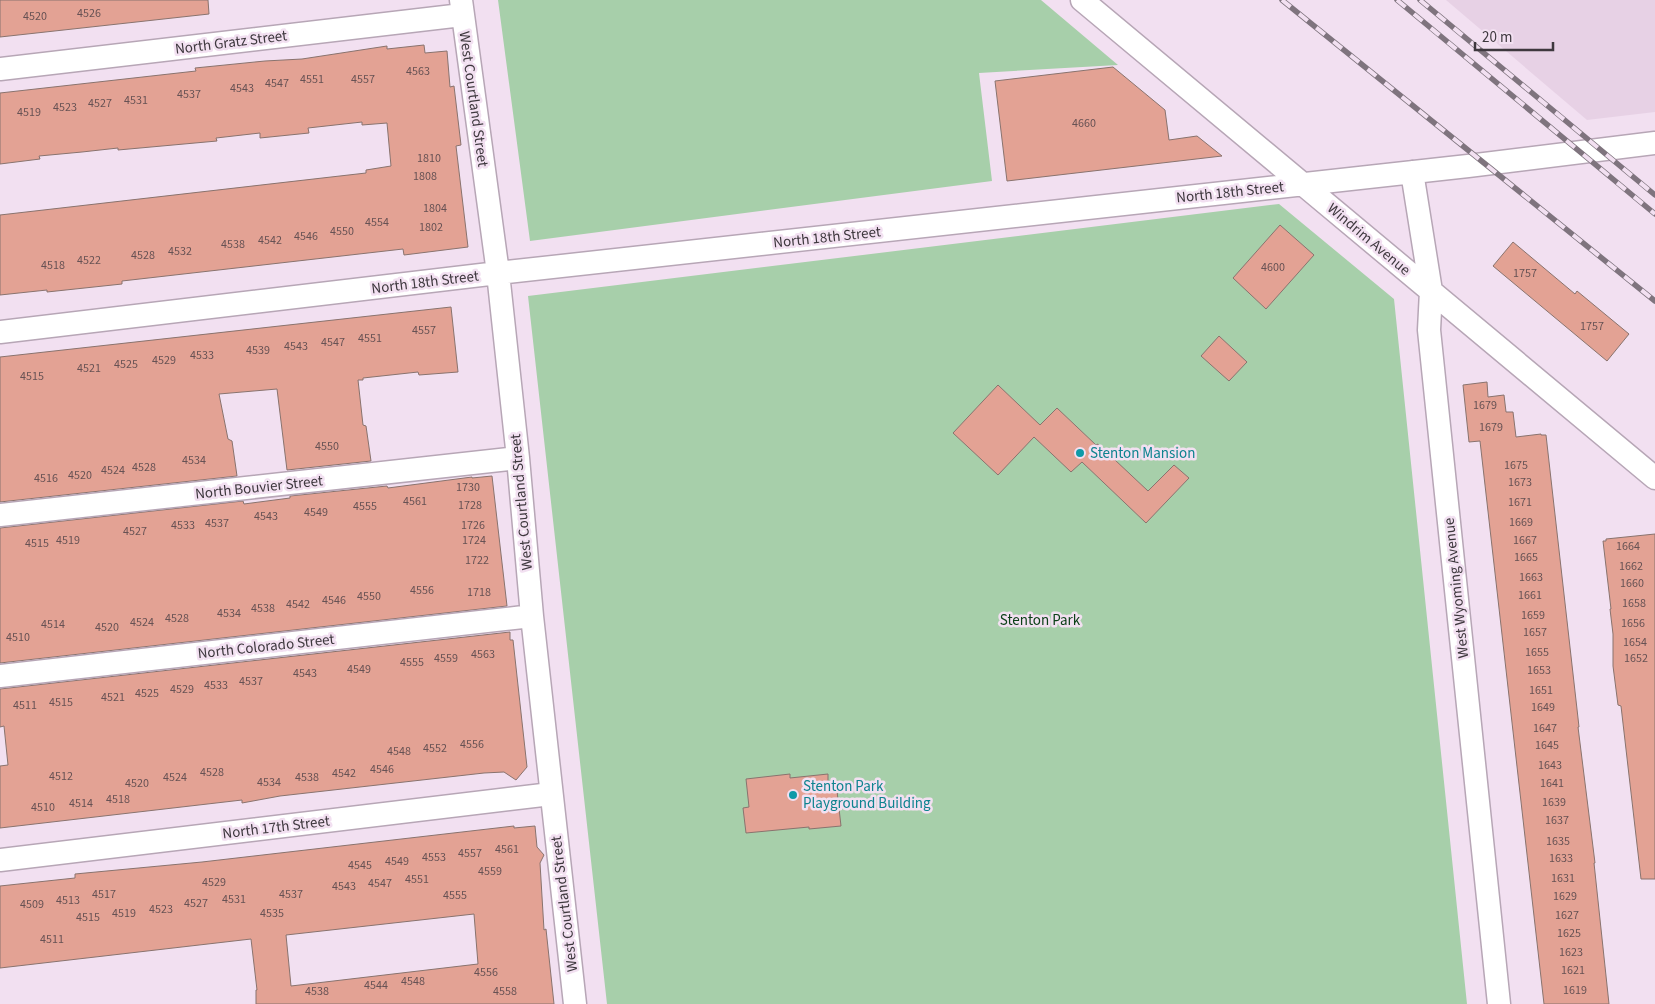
<svg xmlns="http://www.w3.org/2000/svg" width="1655" height="1004" font-family="'Source Sans 3',sans-serif">
<style>
.built{fill:#e7d1e5}
.green{fill:#a7cfaa}
.building{fill:#e3a294;stroke:#89736e;fill-rule:evenodd}
.lines{fill:none;stroke-linecap:round;stroke-linejoin:round}
.minor-casing{stroke:#b7a6b6;stroke-width:25}
.minor{stroke:#fff;stroke-width:22}
.rail-casing{stroke:#7f747e;stroke-width:5.5}
.rail{stroke:#f2e0f1;stroke-width:4;stroke-dasharray:11;stroke-linecap:butt}
.culture-dot{fill:#0f9aa8;stroke:#f2e0f1;stroke-width:2}
.labels{text-anchor:middle;stroke-width:5;stroke-linejoin:round;paint-order:stroke}
.number-label{font-size:12px;fill:#675254}
.street-label{font-size:15px;fill:#3e383e;stroke:#f2e0f1}
.culture-label{font-size:15px;fill:#0d838f;stroke:#f2e0f1;text-anchor:start}
.park-label{font-size:15px;fill:#0b4017;stroke:#f2e0f1}
</style>
<rect width="100%" height="100%" fill="#f2e0f1"/>
<path class="built" d="M1446,0H1655V112L1587,120Z"/>
<path class="green" d="M498,0H1041L1118,65L979,73L992,181L530,241Z
M1279,204L1394,299L1467,1004H607L528,296Z"/>
<path class="building" d="M0,0H208L209,14L0,37Z
M424,45L425,53L447,51L450,87L454,86L461,145L456,146L468,247L404,255L403,249L122,281V284L47,292V290L0,295V215L366,173V170L391,166L387,123L362,125V122L308,128L309,133L260,138V133L216,138L217,141L118,150V148L82,152L39,156L40,159L0,164V93L196,71L195,68L265,61L302,59L387,46V49Z
M1113,67L1165,110L1169,140L1197,136L1222,156L1007,181L995,81Z
M1280,225L1314,255L1266,309L1233,278Z
M1513,242L1575,294L1577,291L1629,334L1607,361L1493,266Z
M451,307L458,372L419,375L418,372L363,378V380H358L363,425L366,426L371,461L287,470L277,389L219,394L228,439L232,441L237,476L0,502V357Z
M1219,336L1247,362L1229,381L1201,356Z
M1487,382L1488,397L1504,395L1506,412H1513L1516,437L1541,434V435H1546L1578,718L1579,727H1578L1595,863H1594L1609,1004H1544L1480,441L1469,442L1463,385Z
M998,385L1040,425L1057,408L1096,445L1098,444L1148,491L1174,465L1189,478L1146,523L1082,462L1071,472L1034,437L998,475L953,433Z
M492,476L507,606L0,663V528L243,501L244,504L290,498V496L387,486L388,488L472,477V478Z
M1655,534V879H1641L1621,706L1618,705L1613,666V634L1610,609H1611L1603,541H1606V539Z
M510,632V640H513L527,767L516,780L504,772L484,773L280,796L242,803V800L0,828V766L8,765L4,726L0,727V689Z
M790,774V778L828,774V782H836L841,826L809,829V827L746,833L743,808L749,807L746,779Z
M514,826V828L535,826L537,847L544,855L540,863L544,930L546,929L554,1004H256V990H257L251,939L0,968V886L75,878V874L202,862ZM474,914L478,964L291,986L286,935Z"/>
<g class="lines">
<g class="minor-casing">
<path id="minor" d="M461,0L498,273L518,458L532,616L575,1004
M1082,0L1655,478
M0,69L462,15
M1412,172L1431,291L1429,330L1499,1004
M0,332L498,273L1468,166L1655,143
M0,515L518,458
M0,676L532,616
M0,860L551,794"/>
</g>
<use href="#minor" class="minor"/>
<g class="rail-casing">
<path id="rail" d="M1282,0L1655,301
M1397,0L1655,214
M1420,0L1655,195"/>
</g>
<use href="#rail" class="rail"/>
</g>
<g class="culture-dot">
<circle cx="1080" cy="453" r="5"/>
<circle cx="793" cy="795" r="5"/>
</g>
<g class="labels">
<g class="number-label">
<text x="89" y="17">4526</text>
<text x="35" y="20">4520</text>
<text x="418" y="75">4563</text>
<text x="312" y="83">4551</text>
<text x="363" y="83">4557</text>
<text x="277" y="87">4547</text>
<text x="242" y="92">4543</text>
<text x="189" y="98">4537</text>
<text x="136" y="104">4531</text>
<text x="100" y="107">4527</text>
<text x="65" y="111">4523</text>
<text x="29" y="116">4519</text>
<text x="1084" y="127">4660</text>
<text x="429" y="162">1810</text>
<text x="425" y="180">1808</text>
<text x="435" y="212">1804</text>
<text x="377" y="226">4554</text>
<text x="431" y="231">1802</text>
<text x="342" y="235">4550</text>
<text x="306" y="240">4546</text>
<text x="270" y="244">4542</text>
<text x="233" y="248">4538</text>
<text x="180" y="255">4532</text>
<text x="143" y="259">4528</text>
<text x="89" y="264">4522</text>
<text x="53" y="269">4518</text>
<text x="1273" y="271">4600</text>
<text x="1525" y="277">1757</text>
<text x="1592" y="330">1757</text>
<text x="424" y="334">4557</text>
<text x="370" y="342">4551</text>
<text x="333" y="346">4547</text>
<text x="296" y="350">4543</text>
<text x="258" y="354">4539</text>
<text x="202" y="359">4533</text>
<text x="164" y="364">4529</text>
<text x="126" y="368">4525</text>
<text x="89" y="372">4521</text>
<text x="32" y="380">4515</text>
<text x="1485" y="409">1679</text>
<text x="1491" y="431">1679</text>
<text x="327" y="450">4550</text>
<text x="194" y="464">4534</text>
<text x="1516" y="469">1675</text>
<text x="144" y="471">4528</text>
<text x="113" y="474">4524</text>
<text x="80" y="479">4520</text>
<text x="46" y="482">4516</text>
<text x="1520" y="486">1673</text>
<text x="468" y="491">1730</text>
<text x="415" y="505">4561</text>
<text x="1520" y="506">1671</text>
<text x="470" y="509">1728</text>
<text x="365" y="510">4555</text>
<text x="316" y="516">4549</text>
<text x="266" y="520">4543</text>
<text x="1521" y="526">1669</text>
<text x="217" y="527">4537</text>
<text x="183" y="529">4533</text>
<text x="473" y="529">1726</text>
<text x="135" y="535">4527</text>
<text x="68" y="544">4519</text>
<text x="474" y="544">1724</text>
<text x="1525" y="544">1667</text>
<text x="37" y="547">4515</text>
<text x="1628" y="550">1664</text>
<text x="1526" y="561">1665</text>
<text x="477" y="564">1722</text>
<text x="1631" y="570">1662</text>
<text x="1531" y="581">1663</text>
<text x="1632" y="587">1660</text>
<text x="422" y="594">4556</text>
<text x="479" y="596">1718</text>
<text x="1530" y="599">1661</text>
<text x="369" y="600">4550</text>
<text x="334" y="604">4546</text>
<text x="1634" y="607">1658</text>
<text x="298" y="608">4542</text>
<text x="263" y="612">4538</text>
<text x="229" y="617">4534</text>
<text x="1533" y="619">1659</text>
<text x="177" y="622">4528</text>
<text x="142" y="626">4524</text>
<text x="1633" y="627">1656</text>
<text x="53" y="628">4514</text>
<text x="107" y="631">4520</text>
<text x="1535" y="636">1657</text>
<text x="18" y="641">4510</text>
<text x="1635" y="646">1654</text>
<text x="1537" y="656">1655</text>
<text x="483" y="658">4563</text>
<text x="446" y="662">4559</text>
<text x="1636" y="662">1652</text>
<text x="412" y="666">4555</text>
<text x="359" y="673">4549</text>
<text x="1539" y="674">1653</text>
<text x="305" y="677">4543</text>
<text x="251" y="685">4537</text>
<text x="216" y="689">4533</text>
<text x="182" y="693">4529</text>
<text x="1541" y="694">1651</text>
<text x="147" y="697">4525</text>
<text x="113" y="701">4521</text>
<text x="61" y="706">4515</text>
<text x="25" y="709">4511</text>
<text x="1543" y="711">1649</text>
<text x="1545" y="732">1647</text>
<text x="472" y="748">4556</text>
<text x="1547" y="749">1645</text>
<text x="435" y="752">4552</text>
<text x="399" y="755">4548</text>
<text x="1550" y="769">1643</text>
<text x="382" y="773">4546</text>
<text x="212" y="776">4528</text>
<text x="344" y="777">4542</text>
<text x="61" y="780">4512</text>
<text x="175" y="781">4524</text>
<text x="307" y="781">4538</text>
<text x="269" y="786">4534</text>
<text x="137" y="787">4520</text>
<text x="1552" y="787">1641</text>
<text x="118" y="803">4518</text>
<text x="1554" y="806">1639</text>
<text x="81" y="807">4514</text>
<text x="43" y="811">4510</text>
<text x="1557" y="824">1637</text>
<text x="1558" y="845">1635</text>
<text x="507" y="853">4561</text>
<text x="470" y="857">4557</text>
<text x="434" y="861">4553</text>
<text x="1561" y="862">1633</text>
<text x="397" y="865">4549</text>
<text x="360" y="869">4545</text>
<text x="490" y="875">4559</text>
<text x="1563" y="882">1631</text>
<text x="417" y="883">4551</text>
<text x="214" y="886">4529</text>
<text x="380" y="887">4547</text>
<text x="344" y="890">4543</text>
<text x="104" y="898">4517</text>
<text x="291" y="898">4537</text>
<text x="455" y="899">4555</text>
<text x="1565" y="900">1629</text>
<text x="234" y="903">4531</text>
<text x="68" y="904">4513</text>
<text x="196" y="907">4527</text>
<text x="32" y="908">4509</text>
<text x="161" y="913">4523</text>
<text x="124" y="917">4519</text>
<text x="272" y="917">4535</text>
<text x="1567" y="919">1627</text>
<text x="88" y="921">4515</text>
<text x="1569" y="937">1625</text>
<text x="52" y="943">4511</text>
<text x="1571" y="956">1623</text>
<text x="1573" y="974">1621</text>
<text x="486" y="976">4556</text>
<text x="413" y="985">4548</text>
<text x="376" y="989">4544</text>
<text x="1575" y="994">1619</text>
<text x="317" y="995">4538</text>
<text x="505" y="995">4558</text>
</g>
<g class="street-label">
<text transform="translate(231 42) rotate(-7)" y="5">North Gratz Street</text>
<text transform="translate(474 99) rotate(82)" y="5">West Courtland Street</text>
<text transform="translate(1230 192) rotate(-6)" y="5">North 18th Street</text>
<text transform="translate(827 237) rotate(-6)" y="5">North 18th Street</text>
<text transform="translate(1369 239) rotate(40)" y="5">Windrim Avenue</text>
<text transform="translate(425 282) rotate(-7)" y="5">North 18th Street</text>
<text transform="translate(259 487) rotate(-6)" y="5">North Bouvier Street</text>
<text transform="translate(521 502) rotate(-95)" y="5">West Courtland Street</text>
<text transform="translate(1456 588) rotate(-96)" y="5">West Wyoming Avenue</text>
<text transform="translate(266 646) rotate(-6)" y="5">North Colorado Street</text>
<text transform="translate(276 827) rotate(-7)" y="5">North 17th Street</text>
<text transform="translate(564 904) rotate(-97)" y="5">West Courtland Street</text>
</g>
<g class="culture-label">
<text x="1090" y="458">Stenton Mansion</text>
<text x="803" y="791">Stenton Park<tspan x="803" dy="17">Playground Building</tspan></text>
</g>
<g class="park-label">
<text x="1040" y="625">Stenton Park</text>
</g>
</g>
<path d="M1475 42v8h78v-8" fill="none" stroke="#3e383e" stroke-width="2.5"/>
<text x="1482" y="42" font-size="15" fill="#3e383e" stroke="#f2e0f1" stroke-width="4" paint-order="stroke">20 m</text>
</svg>
